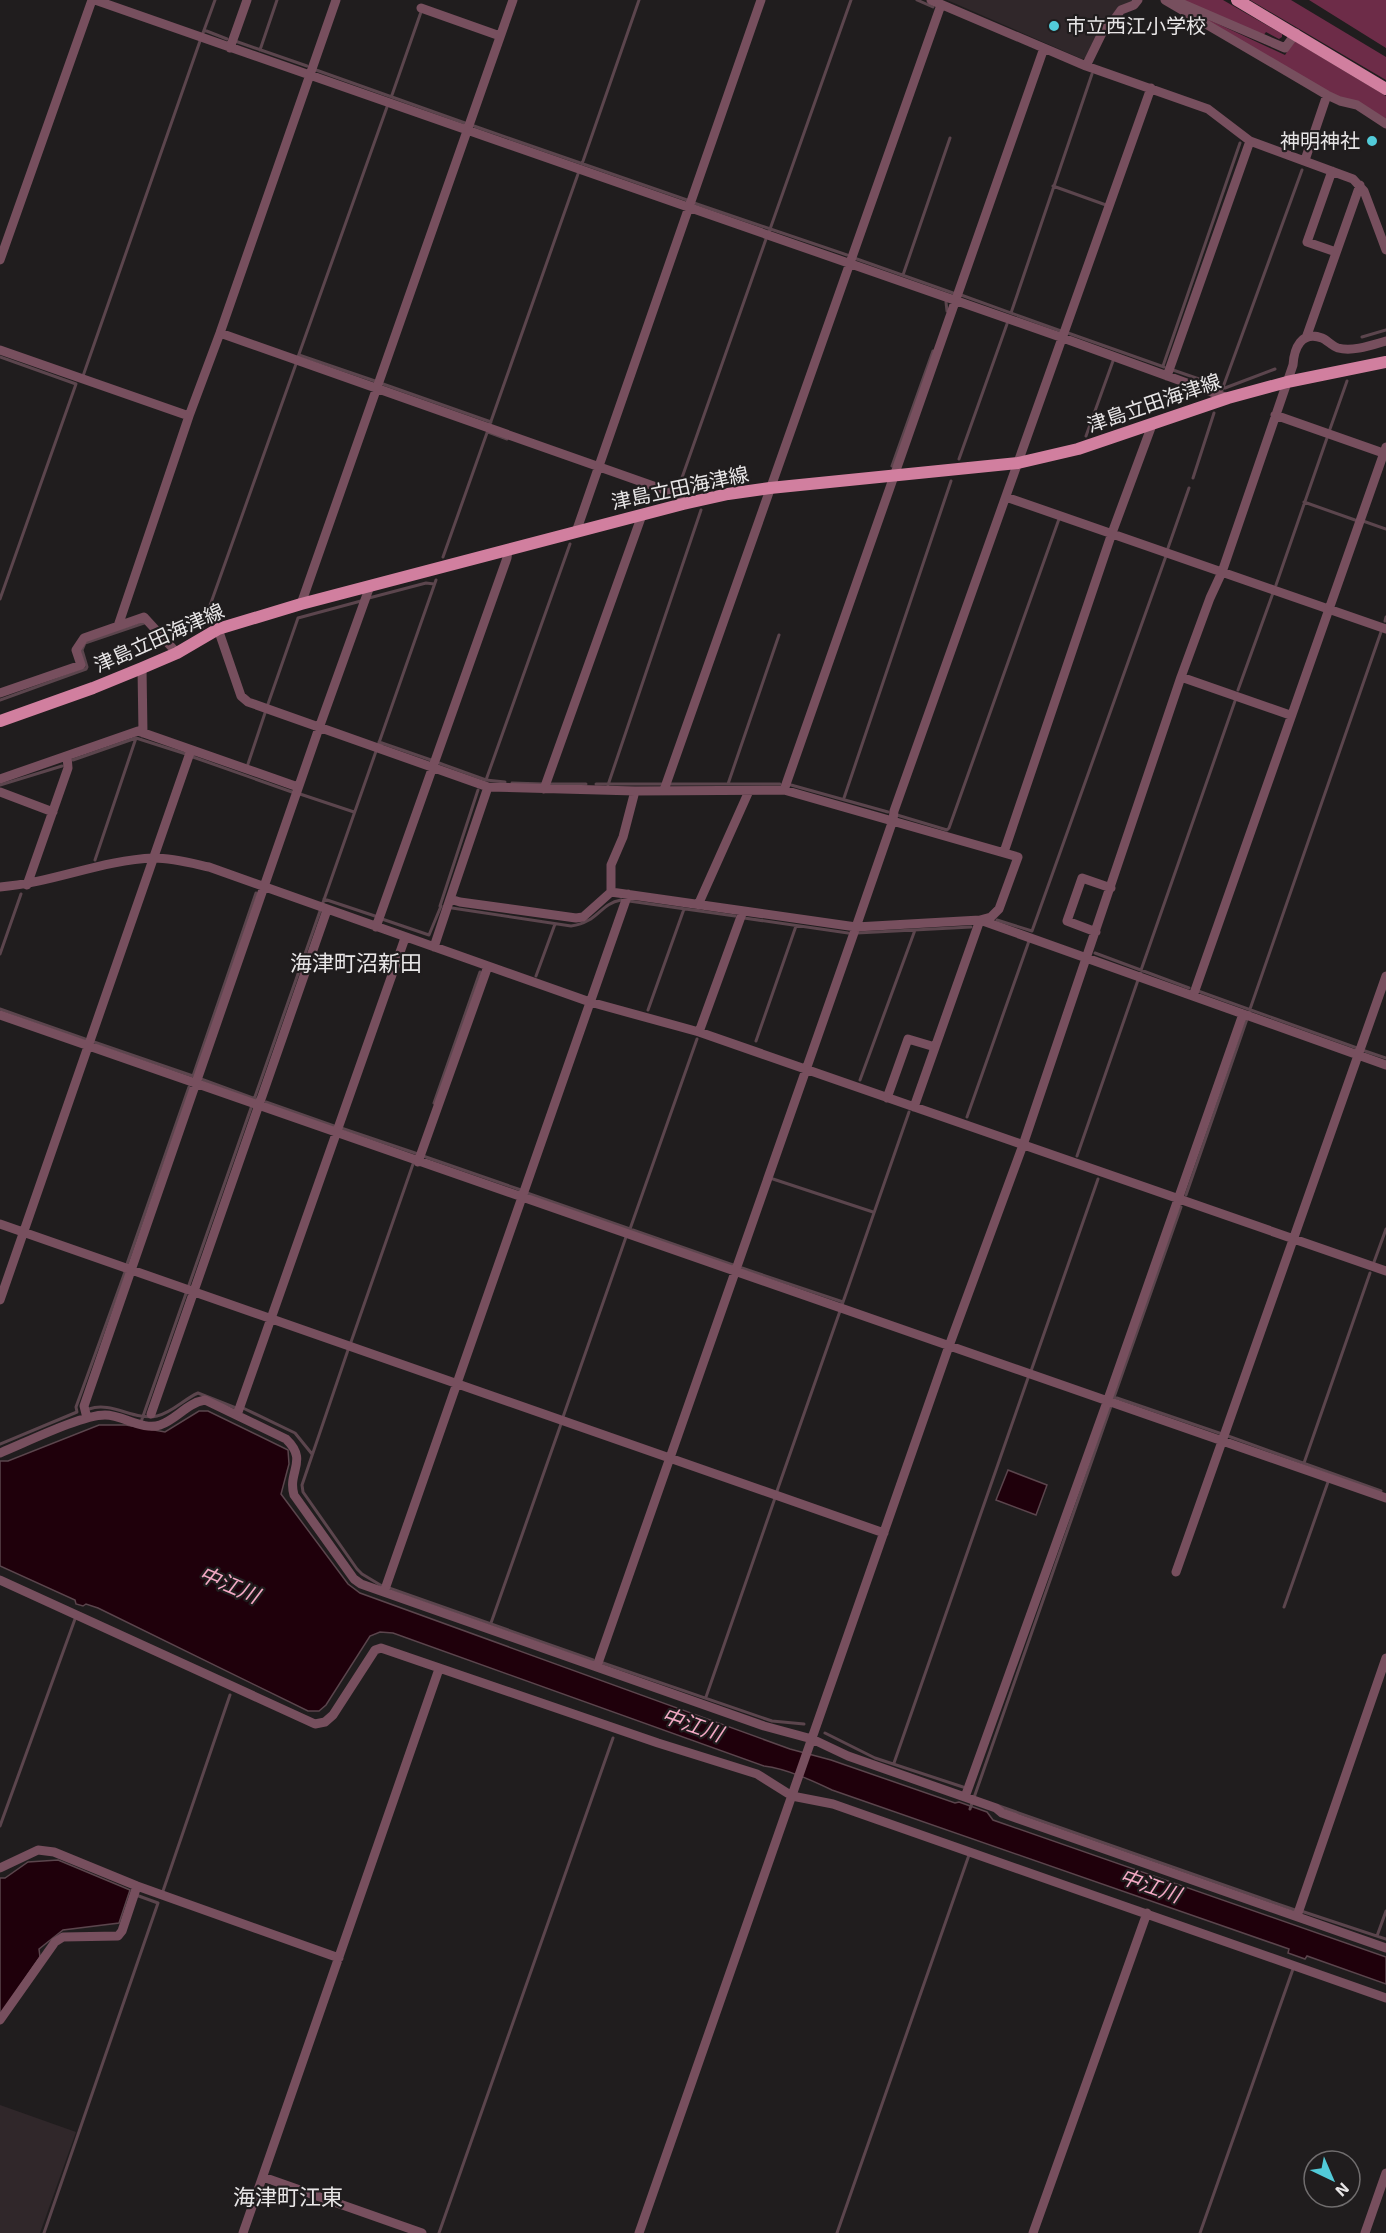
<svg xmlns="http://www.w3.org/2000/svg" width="1386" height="2233" font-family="'Exo 2','Noto Sans JP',sans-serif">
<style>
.built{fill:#30272a}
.green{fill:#6d2c48}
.water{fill:#1f000b;stroke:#5b454d;stroke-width:1.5}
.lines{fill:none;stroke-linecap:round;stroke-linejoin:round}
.stream{stroke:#5b454d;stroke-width:3}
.minor{stroke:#774f5e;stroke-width:9}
.major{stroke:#d17f9f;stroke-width:12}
.poi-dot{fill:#52cbd9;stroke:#201d1e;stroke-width:2}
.labels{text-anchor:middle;stroke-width:4.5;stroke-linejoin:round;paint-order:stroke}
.poi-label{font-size:20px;fill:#e8e6e7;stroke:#201d1e;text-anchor:start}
.street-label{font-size:20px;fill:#e8e6e7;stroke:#201d1e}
.water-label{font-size:21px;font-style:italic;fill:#f3a9c4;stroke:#201d1e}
.quarter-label{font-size:22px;fill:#e8e6e7;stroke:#201d1e}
</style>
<rect width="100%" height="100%" fill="#201d1e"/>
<path class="built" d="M947,0H1134L1108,21H1106L1099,30L1086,58L1082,59Z
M0,2105L76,2132L40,2233H0Z"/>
<path class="green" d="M1180,0H1223L1282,34V37L1279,39L1266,32L1263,36Z
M1250,0H1291L1386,57V80Z
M1309,0H1386V48Z
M1173,3L1285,55L1294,41L1386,96V121L1340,99Z"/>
<path class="water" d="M199,1411H208L288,1450L289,1464L281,1494L348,1584L360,1593L790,1749L831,1760L955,1803L959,1802L987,1812L993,1820L1386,1957V1984L1307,1956L1305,1959L1288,1953L1289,1949L832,1790C811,1780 787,1769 764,1766L393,1633L380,1632L370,1636L326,1705L319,1711H308L98,1608L86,1604L83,1606L76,1604L75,1600L0,1566V1461H8L99,1425H126L165,1432Z
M1008,1470L1047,1485L1036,1515L996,1500Z
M58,1860L130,1890L119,1923L63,1930L39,1949L40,1957L0,2015V1878H5L28,1862Z"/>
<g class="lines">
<path class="stream" d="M917,0L933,7
M204,30L227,39
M203,33L215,0
M235,41L307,66
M260,50L277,0
M316,70L465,123
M392,95L421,12
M474,126L687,200
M582,164L639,0
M1053,186L1106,205
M694,203L847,255
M769,232L851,0
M854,258L953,293
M903,275L950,138
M961,295L1061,331
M946,302L947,311
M1011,313L1092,74
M1068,333L1164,367
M1362,337L1386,330
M299,355L375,381
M0,357L76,384
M298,357L387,107
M1163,366L1240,143
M1173,370L1225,388L1275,369
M83,376L200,41
M383,384L491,422
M1222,390L1302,170
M490,424L578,174
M1330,429L1347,381
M488,432L507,439
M1086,436L1113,361
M959,459L1007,324
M892,466L933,351
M1193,478L1214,413
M678,489L766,239
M1304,502L1355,520
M1363,521L1386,529
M1168,548L1189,488
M443,557L488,430
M1276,585L1327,438
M369,598L426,583L434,584
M0,599L76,384
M1385,621L1386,617
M202,628L296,364
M1238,690L1273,593
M0,700L86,669L87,667L82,650L85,643L144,623
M268,704L298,618L361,601
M379,742L431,760
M193,757L292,792
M73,760L136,738L186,754
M439,763L486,780L505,782
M248,764L265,713
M486,780L570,544
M512,783L543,784
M549,784H586
M596,784H662
M669,784H780
M728,784L779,635
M0,785L62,766
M608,785L701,510
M791,785L888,812
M300,794L354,812
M844,798L951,481
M897,815L947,830L949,828L1059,519
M95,860L136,738
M324,899L375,916
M629,901L735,916
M440,906L478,790
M452,908L571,926C599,922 599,904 621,900
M744,918L848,933
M382,919L429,935L441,906
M997,920L1032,931L1166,556
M857,933L971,927
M1095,953L1189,988
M0,954L21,894
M1140,973L1235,701
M536,976L555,924
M1198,991L1357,1048
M0,1009L85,1039
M648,1010L684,909
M1249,1012L1381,632
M756,1041L796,926
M94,1042L193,1076L256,893
M1365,1051L1386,1058
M201,1079L256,1099
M860,1080L915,930
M266,1102L334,1126
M434,1103L480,972
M967,1117L1029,941
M341,1128L418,1154
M423,1156L521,1190
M1077,1156L1138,980
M773,1179L873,1212
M527,1193L733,1265
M1186,1195L1247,1019
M630,1229L697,1039
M1374,1262L1386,1229
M127,1264L189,1087
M742,1268L843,1302
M842,1305L909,1112
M351,1342L413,1164
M348,1350L302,1485L303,1492L357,1569L362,1574L382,1586
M1031,1371L1098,1179
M1114,1397L1222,1434
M1113,1400L1181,1207
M243,1408L295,1433L312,1454
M89,1409C112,1401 134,1421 157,1416C172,1413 184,1399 198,1393L236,1408
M563,1417L626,1237
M141,1422L436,580
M1228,1436L1381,1491
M0,1444L77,1412L76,1407L125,1272
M1304,1463L1370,1273
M777,1491L840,1311
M389,1588L593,1660
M1284,1607L1328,1482
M491,1623L561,1424
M603,1663L772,1721L804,1724
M706,1697L775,1498
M825,1733L875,1758L963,1787
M894,1763L1028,1378
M999,1806L1295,1910
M970,1809L1111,1406
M0,1826L75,1619
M163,1891L230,1695
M1301,1911L1386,1939
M1377,1936L1386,1911
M44,2233L158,1903L136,1895
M439,2233L613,1738
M837,2233L969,1855
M1200,2233L1293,1969"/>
<path class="minor" d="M95,0L1063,338L1228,398
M931,0L1086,66L1208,109L1250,141L1353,179L1364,191L1386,250
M1165,0L1327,95L1340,101L1357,105L1386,124
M1176,1L1285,48L1296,33
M421,8L500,36
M230,48L247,0
M1086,66L1104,29L1111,24L1121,10L1134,5L1138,0
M1305,160L1327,95
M1332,171L1307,242L1336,252
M0,260L92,0
M220,333L679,495L683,504
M1306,338L1360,185
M0,350L189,416
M1167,376L1250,141
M1275,415L1386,454
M1006,497L1386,629
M576,532L761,0
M301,604L513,0
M118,626L189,416L220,333L336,0
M218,629L241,696L248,702L488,787L635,791L784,790L1018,857L999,909L991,917L980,920L914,1107
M142,668L143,733
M1181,677L1290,715
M0,693L81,665L76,650L84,638L144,617L177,653
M0,779L138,731L298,787
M544,789L642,515
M664,790L941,5
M784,790L1044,48
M0,792L53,812
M1004,852L1112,533L1152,425
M27,885L68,768L67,756
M0,887C52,883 102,860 154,858C173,858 191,863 209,867L590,1002L699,1032L1386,1271
M611,892V865L623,837L635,791
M450,899L488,787
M698,905L749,791
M376,927L507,558L508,550
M1096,932L1067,921L1082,878L1111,888
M434,947L450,899L460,902L576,918L583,917L611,892L856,927L980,920L1386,1065
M1193,996L1386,447
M0,1015L1386,1498
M699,1032L743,911
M887,1098L908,1039L935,1047
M418,1162L488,966
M0,1224L884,1533
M0,1300L191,750
M151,1414L327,910
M237,1415L405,938
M87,1418L84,1406L319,728L370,586
M0,1453C25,1443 81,1415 105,1415C123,1415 143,1431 160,1425C177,1419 187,1403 205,1400L286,1439C309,1461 287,1471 294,1495L354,1579L361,1584L764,1726L812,1739L848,1756L996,1808L1002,1813L1386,1948
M1176,1572L1386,976
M0,1580L315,1724L325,1722L333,1715L375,1650L381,1648L658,1743L757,1774L792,1796L833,1804L1386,1998
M384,1592L628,894
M597,1666L856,927L893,820L894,811L1151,88
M965,1797L1107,1402L1243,1014
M0,1868L38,1850L54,1852L137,1886L339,1958
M1297,1916L1386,1658
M0,2020L55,1942L63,1937L118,1936L122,1931L137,1886
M263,2177L422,2233
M243,2233L439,1669
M639,2233L949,1346L1023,1145L1181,677L1210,598L1222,572L1293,365C1294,349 1301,330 1322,338C1327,340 1332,346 1338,348C1353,352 1372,345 1386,341
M1033,2233L1147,1913
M1365,2233L1386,2173"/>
<path class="major" d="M1237,0L1386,89
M0,721L93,688L142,668L177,653L218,629L301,604L683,504L728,494L770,488L1018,463L1078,449L1228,398L1287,382L1386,362"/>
</g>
<g class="poi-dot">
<circle cx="1054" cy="26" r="6"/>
<circle cx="1372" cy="141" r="6"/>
</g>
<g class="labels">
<g class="poi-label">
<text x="1066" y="33">市立西江小学校</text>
<text x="1360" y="148" text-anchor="end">神明神社</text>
</g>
<g class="street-label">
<text transform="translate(1154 403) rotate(-19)" y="7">津島立田海津線</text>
<text transform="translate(680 488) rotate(-12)" y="7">津島立田海津線</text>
<text transform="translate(159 638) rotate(-24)" y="7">津島立田海津線</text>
</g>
<g class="water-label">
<text transform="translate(229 1585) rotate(23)" y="7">中江川</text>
<text transform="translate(692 1725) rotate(19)" y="7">中江川</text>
<text transform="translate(1150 1886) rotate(19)" y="7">中江川</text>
</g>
<g class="quarter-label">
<text x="356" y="971">海津町沼新田</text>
<text x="288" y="2205">海津町江東</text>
</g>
</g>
<g transform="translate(1332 2179) rotate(136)"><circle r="28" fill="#201d1e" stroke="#706d6e" stroke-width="1.5"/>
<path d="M0-4.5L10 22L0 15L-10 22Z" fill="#52cbd9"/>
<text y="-9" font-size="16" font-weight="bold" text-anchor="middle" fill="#e8e6e7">N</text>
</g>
</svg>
